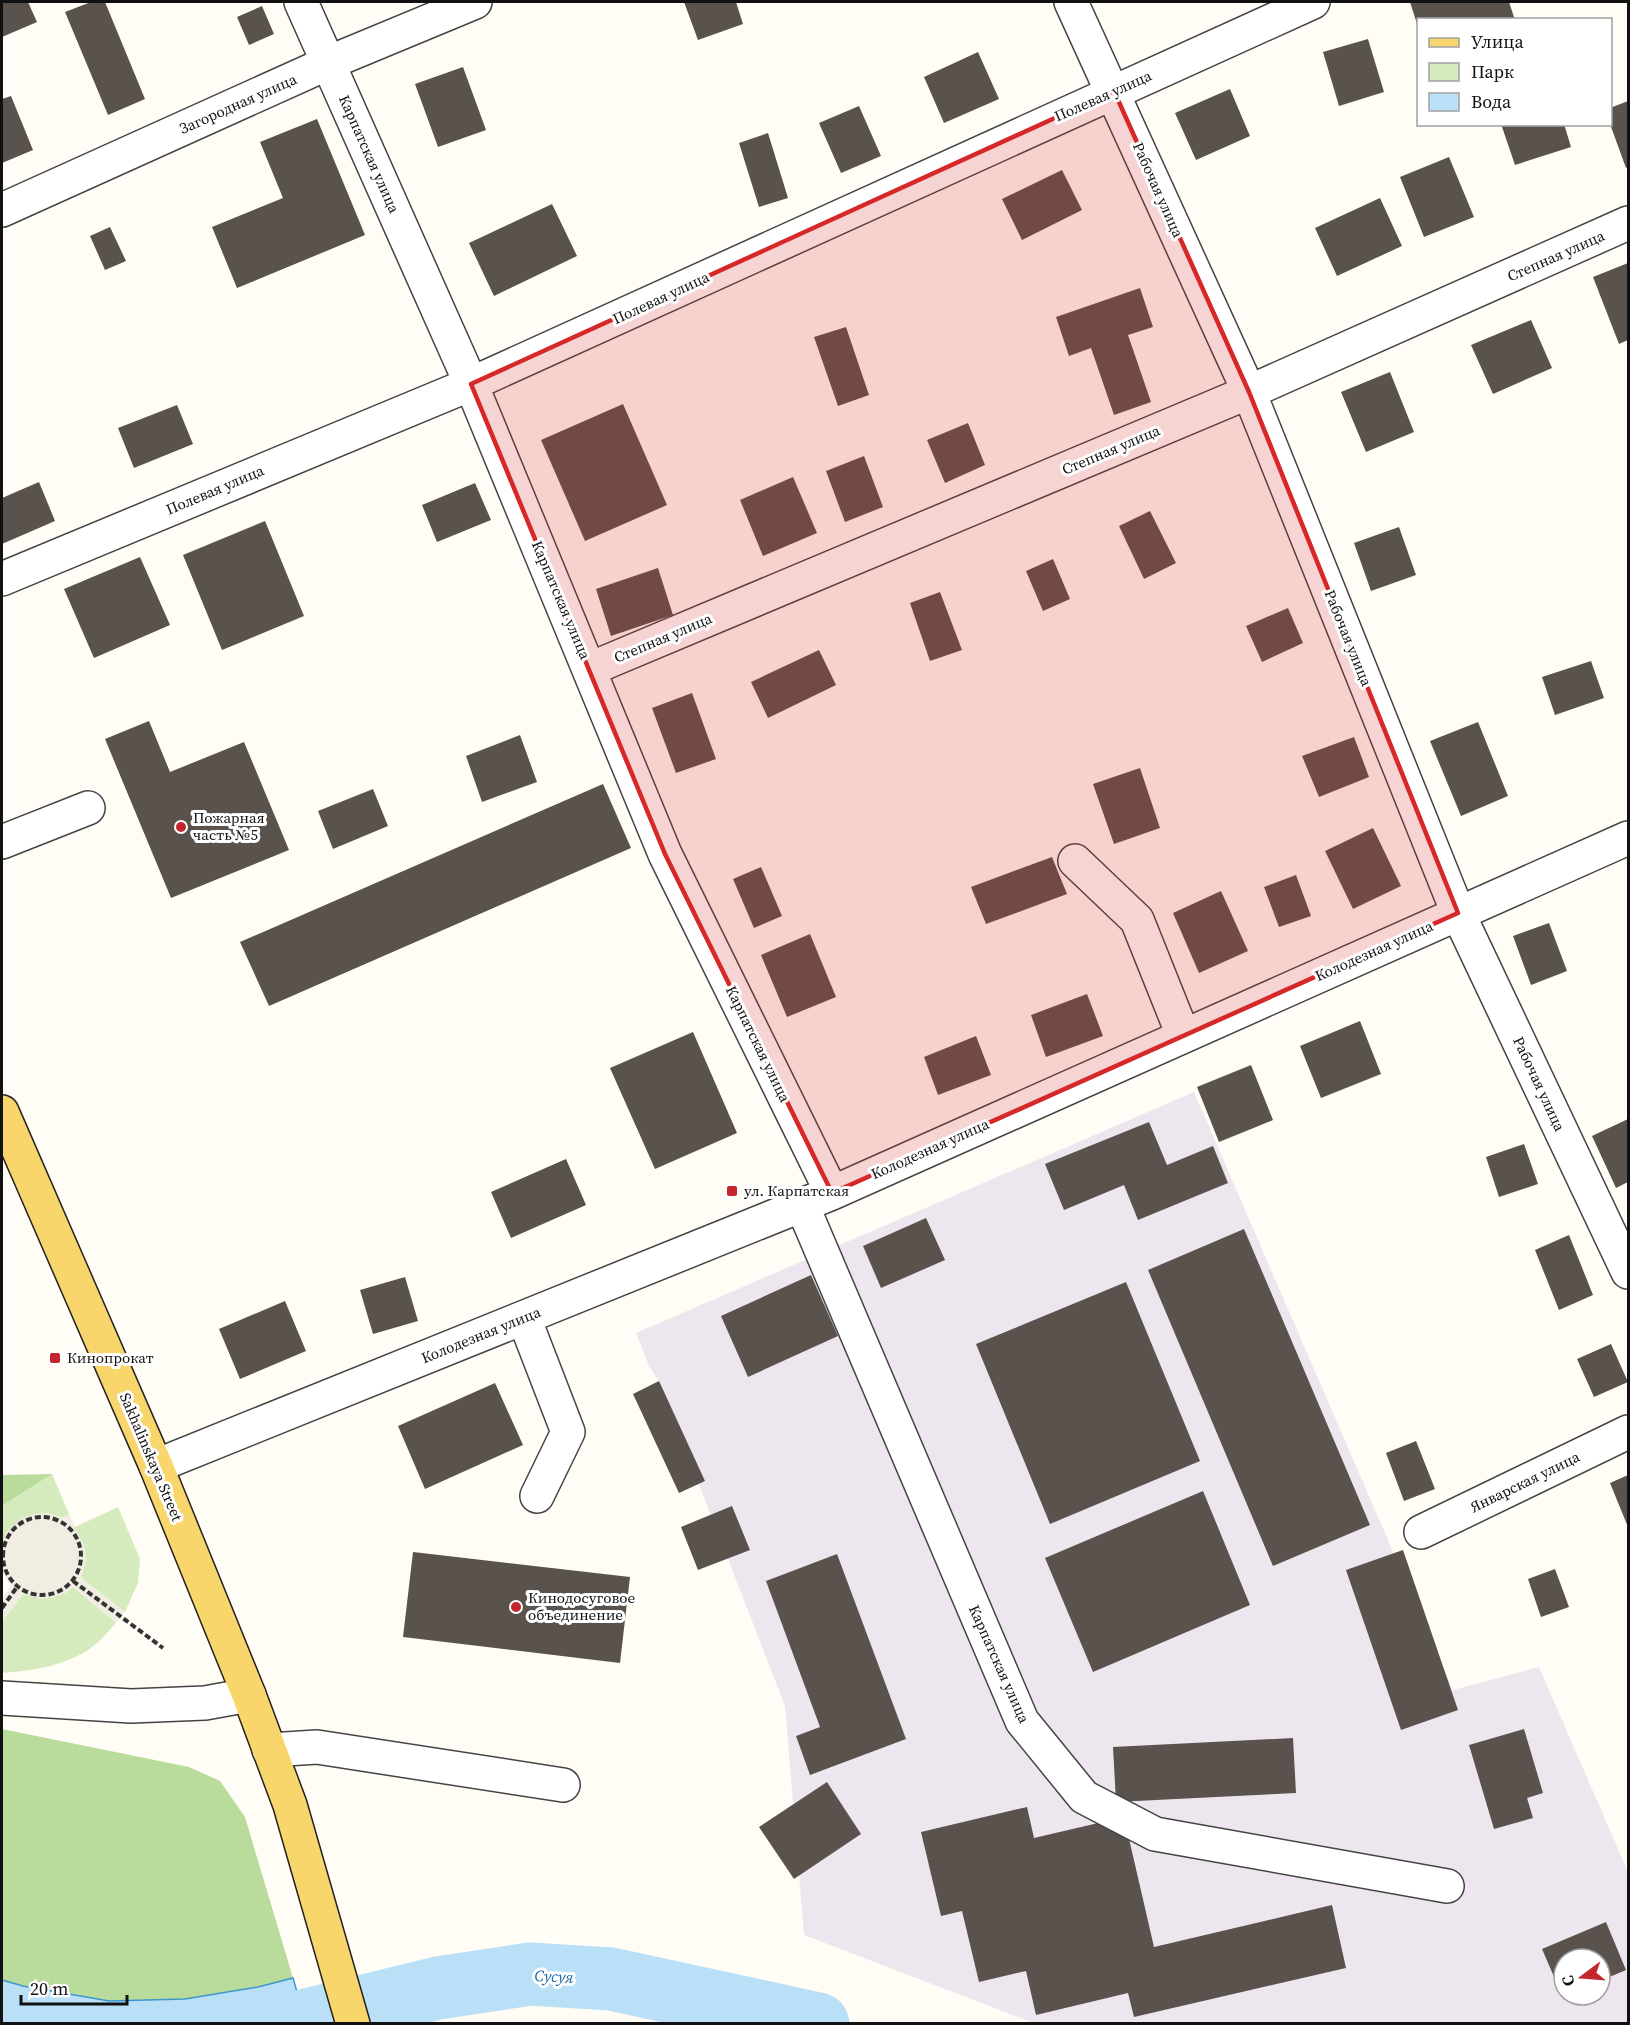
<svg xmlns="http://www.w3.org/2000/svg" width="1630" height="2025" font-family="'Source Serif 4',serif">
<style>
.industrial{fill:#eee6ef;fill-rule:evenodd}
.green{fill:#d5ebbd}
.forest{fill:#b9dc9c}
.plaza{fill:#f1ede2}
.water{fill:#b9e0f7;stroke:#3f96cf;stroke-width:1.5}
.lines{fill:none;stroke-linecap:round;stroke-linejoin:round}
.river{stroke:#b9e0f7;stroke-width:63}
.building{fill:#5a524d}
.minor-casing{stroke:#444;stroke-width:36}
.major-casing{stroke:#222;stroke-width:36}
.path{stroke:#333;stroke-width:4;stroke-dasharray:6 3;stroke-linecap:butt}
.minor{stroke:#fff;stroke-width:33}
.major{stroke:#f9d66b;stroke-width:33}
.marked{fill:#d62828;fill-opacity:0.2;stroke:#d62828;stroke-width:4.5;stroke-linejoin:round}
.poi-dot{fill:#c4262e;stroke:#fff;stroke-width:2}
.labels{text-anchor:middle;stroke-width:6;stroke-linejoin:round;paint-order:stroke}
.street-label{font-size:15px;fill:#111;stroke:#fff}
.poi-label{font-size:15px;fill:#111;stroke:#fff;text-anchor:start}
.water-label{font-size:16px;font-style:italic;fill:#1768a6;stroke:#fff}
</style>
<rect width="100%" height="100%" fill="#fffdf5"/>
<path class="industrial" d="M1194,1092L1453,1690L1539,1667L1628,1872V2023H1034L804,1935L785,1706L659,1381L649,1366L636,1333ZM1564,1959H1600V1995H1564Z"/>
<path class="green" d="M52,1474L69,1514L62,1518L48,1513L2,1545V1506Z
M118,1507L140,1559L138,1583L125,1612L81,1578C88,1554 87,1549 73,1528Z
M73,1587L116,1623C108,1631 101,1641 92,1647C67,1666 31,1671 2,1673V1622L23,1594C42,1599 57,1600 73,1587Z"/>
<path class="forest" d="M52,1474L2,1506V1475Z
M2,1729L189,1767L220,1781L245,1817L293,1978L258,1987L185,1999L109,2001L22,1986L2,1980Z"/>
<path class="plaza" d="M48,1513L62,1518L69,1514L75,1527L74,1528L84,1544L86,1560L81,1578L125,1612L116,1623L73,1587L66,1593L42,1599L23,1594L2,1622V1599L11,1586L2,1572V1545L6,1533L21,1519L34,1514Z"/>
<path class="water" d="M293,1978L306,2023H2V1980L23,1986L109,2001L185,1999L258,1987Z"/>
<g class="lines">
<path class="river" d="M290,2024L438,1988L530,1974L611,1979L818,2024"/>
</g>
<path class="building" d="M2,2H28L37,22L2,37Z
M91,2H105L145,99L108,115L65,12Z
M684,2H736L743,24L698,40Z
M1410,2H1509L1515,20H1418V27Z
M262,6L274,34L249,45L237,17Z
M1368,39L1384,92L1339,106L1323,52Z
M978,52L999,99L944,123L924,77Z
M463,67L486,130L438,147L415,84Z
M1230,89L1250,136L1196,160L1175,113Z
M11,96L33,150L2,163V99Z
M1628,101V167L1626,168L1610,124V108Z
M859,106L881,156L841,173L819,123Z
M317,119L365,235L237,288L212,227L283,198L260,142Z
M1501,124H1564L1571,147L1515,165Z
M768,133L788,198L759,207L739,143Z
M1449,157L1474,217L1424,237L1400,177Z
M1062,170L1082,210L1022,240L1002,199Z
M1380,198L1402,246L1337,276L1315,228Z
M552,204L577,256L494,296L469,243Z
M110,227L126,261L105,270L90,236Z
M1628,263V340L1619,344L1593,277Z
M1140,288L1153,327L1128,335L1151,402L1114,415L1091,348L1069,356L1056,317Z
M1531,320L1552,368L1493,394L1471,345Z
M846,327L869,395L838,406L814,337Z
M1390,372L1414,432L1366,452L1341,392Z
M623,404L667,505L585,541L541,440Z
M177,405L193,444L134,468L118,428Z
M968,423L985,465L945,483L927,440Z
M864,456L883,507L845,522L826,471Z
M793,477L817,533L763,556L740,500Z
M39,482L55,521L2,544V498Z
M475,483L491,520L437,542L422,505Z
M1150,511L1176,563L1144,579L1119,526Z
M265,521L304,616L222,650L183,555Z
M1399,527L1416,575L1371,591L1354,543Z
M140,557L170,625L94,658L64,589Z
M1053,559L1070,599L1043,611L1026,571Z
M658,568L673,615L611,636L596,589Z
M940,592L962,650L930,661L910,603Z
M1288,608L1303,643L1262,662L1246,626Z
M819,650L836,685L768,718L751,682Z
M1591,661L1604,698L1555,715L1542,677Z
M692,693L716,759L676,773L652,708Z
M149,721L170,772L244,742L289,850L171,898L105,739Z
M1478,722L1508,796L1461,816L1430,741Z
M520,735L537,782L482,802L466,756Z
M1354,737L1369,777L1319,797L1302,756Z
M1140,768L1160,828L1114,844L1093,784Z
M603,784L631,848L269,1006L240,942Z
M373,789L388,826L333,849L318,811Z
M1373,828L1401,886L1353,909L1325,851Z
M1052,857L1067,894L986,924L971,887Z
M761,867L782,916L754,928L733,879Z
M1296,875L1311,916L1279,927L1264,887Z
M1221,891L1248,951L1199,973L1173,913Z
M1549,923L1567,971L1531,985L1513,936Z
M810,934L836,997L787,1017L761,955Z
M1087,994L1103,1036L1046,1057L1031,1015Z
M1360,1021L1381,1074L1321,1098L1300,1046Z
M693,1032L737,1133L655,1169L610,1068Z
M976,1036L991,1075L938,1095L924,1057Z
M1251,1065L1273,1120L1219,1142L1197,1087Z
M1628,1119V1182L1616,1188L1592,1136Z
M1149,1122L1167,1165L1213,1146L1228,1183L1138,1220L1124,1185L1064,1210L1045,1164Z
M1524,1144L1538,1184L1499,1197L1486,1157Z
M566,1159L586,1205L511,1238L491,1192Z
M926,1218L945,1260L881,1288L863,1246Z
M1244,1229L1370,1525L1273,1566L1148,1270Z
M1569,1235L1593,1295L1559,1310L1535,1250Z
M811,1275L838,1336L748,1377L721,1316Z
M405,1277L418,1321L373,1334L360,1290Z
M1126,1282L1200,1461L1050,1524L976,1344Z
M285,1301L306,1351L240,1379L219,1329Z
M1611,1344L1628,1382L1594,1397L1577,1359Z
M659,1381L705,1481L679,1493L633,1394Z
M495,1383L523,1445L425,1489L398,1426Z
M1416,1441L1435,1489L1404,1501L1386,1453Z
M1628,1475V1527L1610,1483Z
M1203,1491L1250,1605L1093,1672L1045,1558Z
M732,1506L750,1550L698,1570L681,1527Z
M1403,1550L1458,1710L1401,1730L1346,1570Z
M413,1552L630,1577L620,1663L403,1637Z
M837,1554L906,1739L810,1775L796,1736L820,1727L766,1581Z
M1555,1569L1569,1607L1541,1617L1528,1579Z
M1524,1729L1543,1793L1527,1798L1533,1818L1494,1829L1469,1745Z
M1293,1738L1296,1793L1116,1802L1113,1747Z
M827,1782L861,1834L794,1879L759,1827Z
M1027,1807L1034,1838L1124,1817L1154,1947L1332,1905L1346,1968L1134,2017L1128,1993L1036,2015L1026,1971L979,1982L962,1911L941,1916L921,1832Z
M1606,1922L1626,1970L1600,1981V1959H1564V2000L1542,1949Z"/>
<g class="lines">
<g class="minor-casing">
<path id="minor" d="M301,2L471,384L665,854L832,1193
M1071,2L1249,392L1458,913L1628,1272
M2,210L328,63L475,2
M2,579L471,384L1313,2
M590,669L1249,392L1628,223
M2,842L88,808
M1075,861L1137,920L1183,1035
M802,1205L1022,1721L1084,1797L1155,1834L1447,1886
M524,1318L568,1432L537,1496
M156,1466L832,1193L1628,838
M1421,1532L1628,1432
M2,1698L131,1706L205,1703L249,1695
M269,1750L317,1747L563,1785"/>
</g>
<g class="major-casing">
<path id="major" d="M2,1112L156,1466L249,1695L290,1805L353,2024"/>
</g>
<path class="path" d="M3 1556a39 39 0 1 1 78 0a39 39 0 1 1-78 0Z
M73,1581L163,1648
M2,1608L17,1587"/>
<use href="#minor" class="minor"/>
<use href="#major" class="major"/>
</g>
<path class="marked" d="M1114,91L1249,392L1458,913L832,1193L665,854L471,384Z"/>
<g class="poi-dot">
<circle cx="181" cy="827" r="6"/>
<rect x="726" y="1185" width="12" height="12" rx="3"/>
<rect x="49" y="1352" width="12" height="12" rx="3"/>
<circle cx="516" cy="1607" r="6"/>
</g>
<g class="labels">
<g class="street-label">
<text transform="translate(1103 96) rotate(-24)" y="5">Полевая улица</text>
<text transform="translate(238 104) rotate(-24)" y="5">Загородная улица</text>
<text transform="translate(369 154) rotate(66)" y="5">Карпатская улица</text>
<text transform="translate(1158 190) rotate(66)" y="5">Рабочая улица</text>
<text transform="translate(1556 256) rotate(-24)" y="5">Степная улица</text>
<text transform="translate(661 298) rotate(-25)" y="5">Полевая улица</text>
<text transform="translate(1111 450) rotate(-23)" y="5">Степная улица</text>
<text transform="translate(215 490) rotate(-23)" y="5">Полевая улица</text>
<text transform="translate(561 600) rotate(67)" y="5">Карпатская улица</text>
<text transform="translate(663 638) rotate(-23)" y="5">Степная улица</text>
<text transform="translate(1348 638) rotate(68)" y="5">Рабочая улица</text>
<text transform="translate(1374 951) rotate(-24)" y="5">Колодезная улица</text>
<text transform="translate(758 1044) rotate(64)" y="5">Карпатская улица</text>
<text transform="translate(1539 1084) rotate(65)" y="5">Рабочая улица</text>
<text transform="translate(930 1149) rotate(-24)" y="5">Колодезная улица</text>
<text transform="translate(481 1335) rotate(-22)" y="5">Колодезная улица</text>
<text transform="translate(151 1457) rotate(67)" y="5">Sakhalinskaya Street</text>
<text transform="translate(1525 1482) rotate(-26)" y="5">Январская улица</text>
<text transform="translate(999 1664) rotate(66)" y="5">Карпатская улица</text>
</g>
<g class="poi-label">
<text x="193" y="823">Пожарная<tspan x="193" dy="17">часть №5</tspan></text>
<text x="744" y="1196">ул. Карпатская</text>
<text x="67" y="1363">Кинопрокат</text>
<text x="528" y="1603">Кинодосуговое<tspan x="528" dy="17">объединение</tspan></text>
</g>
<g class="water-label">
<text transform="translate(554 1976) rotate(3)" y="6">Сусуя</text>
</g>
</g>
<rect width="1630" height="2025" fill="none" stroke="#111111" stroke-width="6"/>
<rect x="1417" y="18" width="195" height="108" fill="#ffffff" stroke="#a0a0a0" stroke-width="1.5"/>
<rect x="1429" y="38" width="30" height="9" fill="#f9d66b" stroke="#a0a0a0" stroke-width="1.5"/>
<text x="1471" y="48" font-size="18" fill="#111111">Улица</text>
<rect x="1429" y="63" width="30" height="18" fill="#d5ebbd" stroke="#a0a0a0" stroke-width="1.5"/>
<text x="1471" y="78" font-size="18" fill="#111111">Парк</text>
<rect x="1429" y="93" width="30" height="18" fill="#b9e0f7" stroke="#a0a0a0" stroke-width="1.5"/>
<text x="1471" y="108" font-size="18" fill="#111111">Вода</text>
<g transform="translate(1582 1977) rotate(254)"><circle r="28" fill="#ffffff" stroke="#a0a0a0" stroke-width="1.5"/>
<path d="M0-4.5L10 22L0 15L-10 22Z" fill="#c4262e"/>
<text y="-9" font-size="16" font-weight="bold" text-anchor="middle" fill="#111111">С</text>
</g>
<path d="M21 1995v9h106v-9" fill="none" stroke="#111111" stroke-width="3"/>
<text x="30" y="1995" font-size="18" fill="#111111" stroke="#ffffff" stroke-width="4.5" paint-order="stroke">20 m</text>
</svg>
